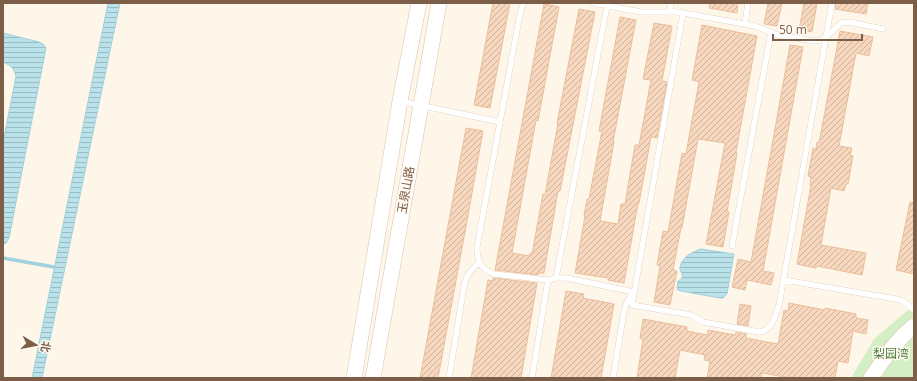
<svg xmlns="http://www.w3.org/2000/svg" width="917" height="381" font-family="'Open Sans','Noto Sans SC',sans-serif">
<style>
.green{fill:#d4efc5}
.water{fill:url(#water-rules);stroke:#9fd1de}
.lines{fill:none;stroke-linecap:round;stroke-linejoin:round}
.stream{stroke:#9fd1de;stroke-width:3.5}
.building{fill:url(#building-hatch);stroke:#ebbe9c}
.lane-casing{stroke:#d3c0ad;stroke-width:6}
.secondary-casing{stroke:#d9c2ac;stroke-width:16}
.lane{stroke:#fff;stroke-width:5.5}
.secondary{stroke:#fff;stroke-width:15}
.labels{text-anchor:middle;stroke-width:3;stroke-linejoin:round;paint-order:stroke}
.street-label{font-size:12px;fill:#7d5e49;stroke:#fffaf2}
.park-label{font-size:12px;fill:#4c7e3c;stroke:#fffaf2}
</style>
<defs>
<pattern id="water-rules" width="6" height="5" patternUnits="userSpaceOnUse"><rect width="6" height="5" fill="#bae2eb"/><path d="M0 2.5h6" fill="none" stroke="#9cbac0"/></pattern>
<pattern id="building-hatch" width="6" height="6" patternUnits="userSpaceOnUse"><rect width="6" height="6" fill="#f7d7be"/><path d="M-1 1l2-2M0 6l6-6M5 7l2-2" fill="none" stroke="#cdb29c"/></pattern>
</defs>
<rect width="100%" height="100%" fill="#fef7e9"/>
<path class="green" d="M914,305V378H851L874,339Z"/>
<path class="water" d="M108,3H120L42,378H32Z
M3,33L39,42L43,44L46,48L9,238L6,243L3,244V143L16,76C13,67 12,66 3,62Z
M701,249L734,254L727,294L723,298H720L681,291L678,290L677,288L678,281C687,276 679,273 680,267C682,257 692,252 701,249Z"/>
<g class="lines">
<path class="stream" d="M3,258L54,267"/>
</g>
<path class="building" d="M493,3H510L490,108L474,105Z
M710,3H738L737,13L709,8Z
M768,3H782L777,26L764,24Z
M804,3H817L812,32L799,30Z
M836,3H868L866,14L835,9Z
M544,4L559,7L538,121L536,120L512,253L530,256V253L532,254L543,194L545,195L558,123H557L579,9L595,12L560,191H558L544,273H539L538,275L495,270Z
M620,17L636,20L613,142H614L600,221L618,224L621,204H625L635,145H639L651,80L643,79L654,23L672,26L662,81L667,82L657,138L651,137L639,203H638L624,283L608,280V278L575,273L585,216H584L587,199H589L602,131H599Z
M702,25L757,36L736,152L737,153L727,212H729L723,247L706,244L725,143L698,139L682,228H681L673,270L677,271L670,305L654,302L660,266L657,265L663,231L668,232L682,153L686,154L699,82L692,80Z
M840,31L873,37L869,56L856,53L839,146L852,148L850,155L853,156L848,184H846L844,191L831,188L821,245L866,253L862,275L817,266L816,268L797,264L811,185H810L811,177L808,176L813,148L816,149L817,142L819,143Z
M790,45L803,47L763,271L774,273L771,285L747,280L745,290L732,287L738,259L751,262Z
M466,128L483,131L467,221L438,378H420Z
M910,202L914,203V274L896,270Z
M493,278L537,283L521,378H471L488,280L493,281Z
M566,291L584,294L583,298L614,304L601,378H551Z
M789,303L825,310V308L856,314V318L868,320L866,334L853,331L848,363L838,361L835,378H790L762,373L761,378H707L710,361L704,360L705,355L680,350L675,378H637L643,339L640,338L643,319L687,327V331L707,335L708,330L735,335L736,332L746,334V338L778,344L784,310L788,311Z
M740,304L751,306L748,326L737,324Z"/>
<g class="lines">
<g class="lane-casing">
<path id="lane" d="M524,3L521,10L519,19L477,247C477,261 480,269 494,274L548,280L556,278H566L634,292L627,302L624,311L613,378
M593,3L641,12H678L755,26L778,35L813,41L821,40L827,36L841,23L849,22L883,29
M670,12L671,3
M683,13L632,305L691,315L703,322L754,331C756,332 758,332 761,332C772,329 776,315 779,305L832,3
M745,24L748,3
M400,101L500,122
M732,246L771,32
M556,278L607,6
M784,280L896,299L903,301L914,310
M449,378L464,286C467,274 470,271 479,263
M532,378L548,280"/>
</g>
<g class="secondary-casing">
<path id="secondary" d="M354,378L400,101L419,3
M373,378C394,253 418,128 439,3
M871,378C883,360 896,340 914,326"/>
</g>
<use href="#lane" class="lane"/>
<use href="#secondary" class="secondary"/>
</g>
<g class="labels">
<g class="street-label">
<text transform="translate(406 190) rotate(-80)" y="4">玉泉山路</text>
</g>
<g class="park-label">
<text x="891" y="358">梨园湾</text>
</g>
</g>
<rect width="917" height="381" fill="none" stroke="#7d5e49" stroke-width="8"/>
<g transform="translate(36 345) rotate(100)" stroke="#fffaf2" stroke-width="3" paint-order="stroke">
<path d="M0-3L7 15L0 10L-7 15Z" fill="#7d5e49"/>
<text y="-6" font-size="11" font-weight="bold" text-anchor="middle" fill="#7d5e49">北</text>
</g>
<path d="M773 34v6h89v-6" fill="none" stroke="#7d5e49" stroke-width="2"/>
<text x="779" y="34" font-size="12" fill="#7d5e49" stroke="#fffaf2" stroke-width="3" paint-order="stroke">50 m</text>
</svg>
